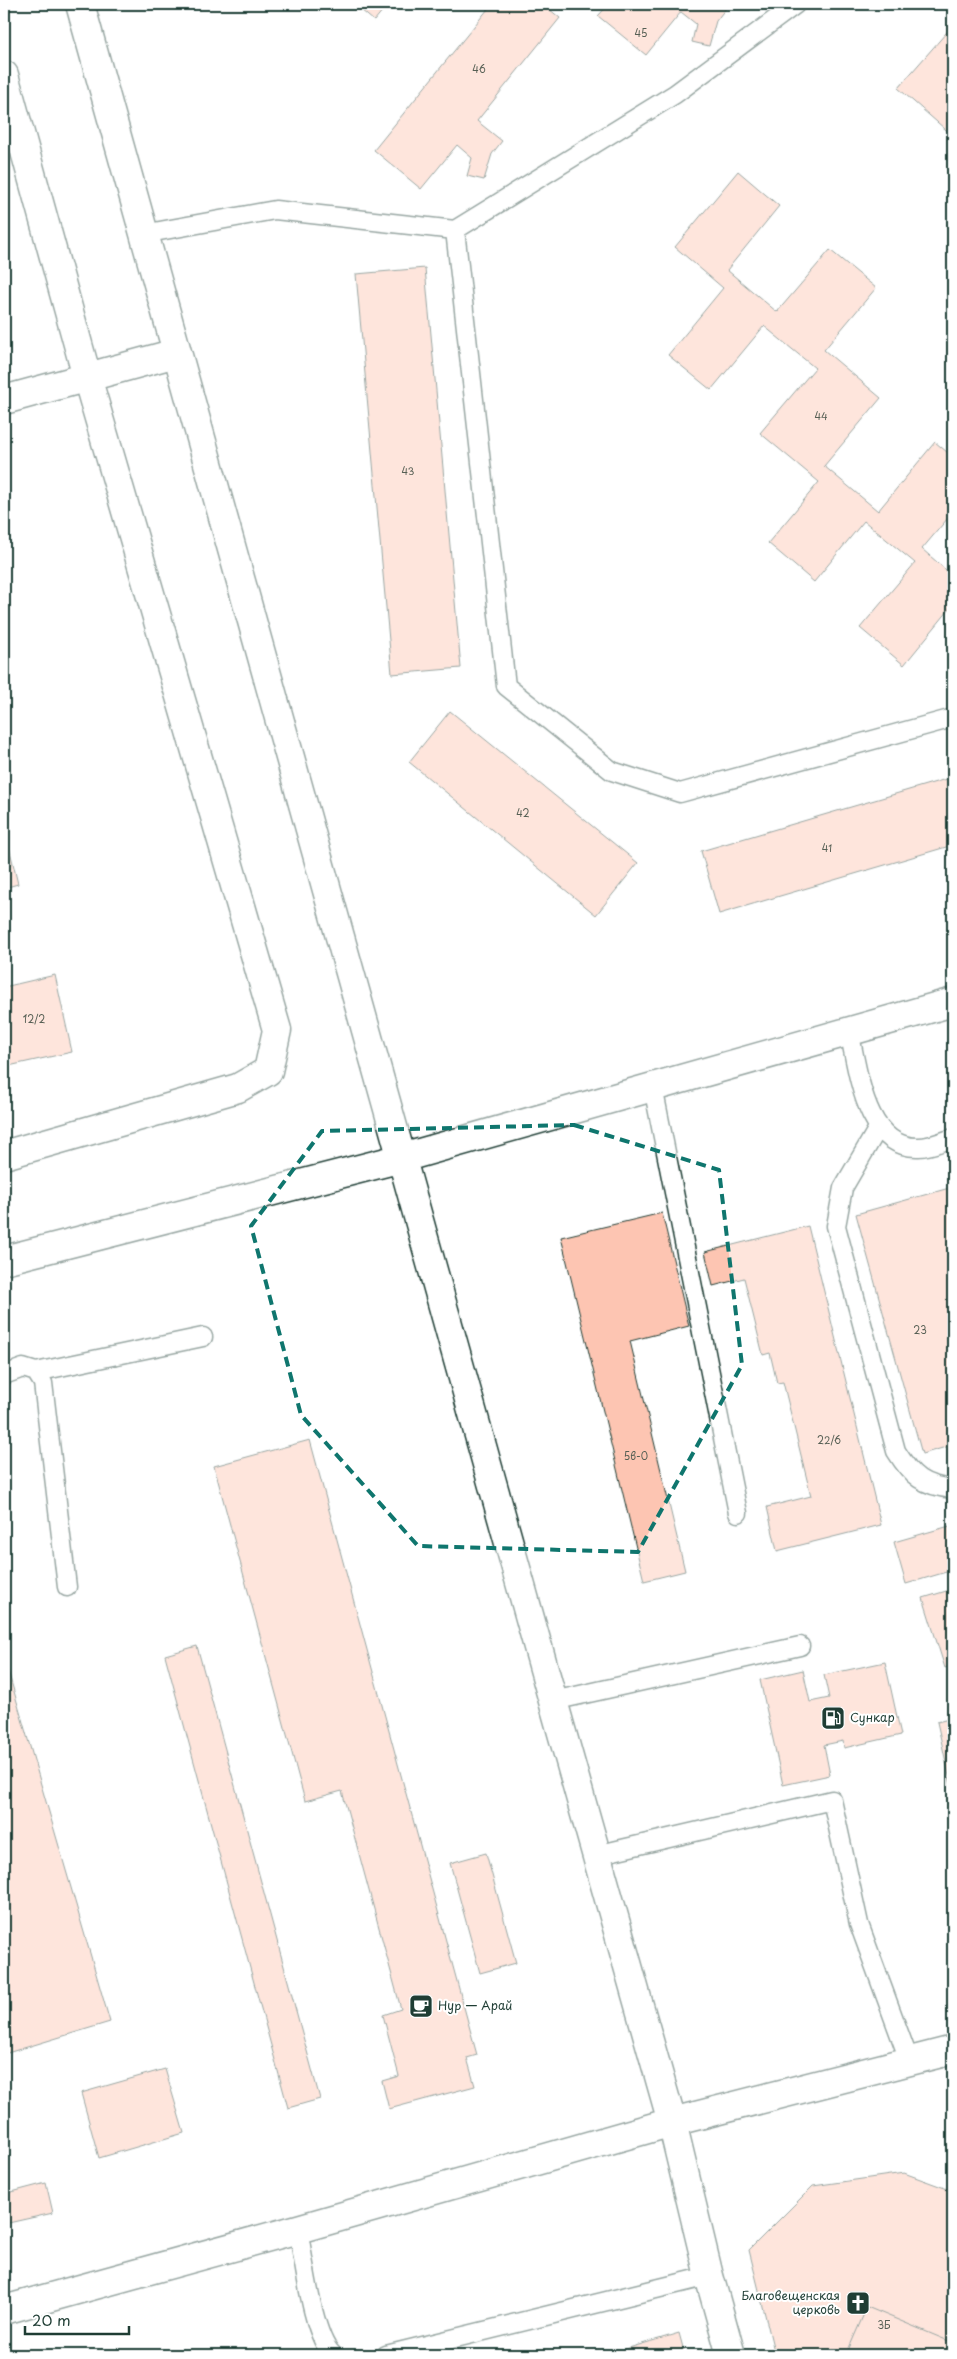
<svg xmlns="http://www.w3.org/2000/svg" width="957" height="2359" font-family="'Playpen Sans',sans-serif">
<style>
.building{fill:#fdc5b2;stroke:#1f3d34}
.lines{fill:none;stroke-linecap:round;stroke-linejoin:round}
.service-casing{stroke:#1f3d34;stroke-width:21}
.minor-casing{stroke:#1f3d34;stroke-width:31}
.tertiary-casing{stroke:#1f3d34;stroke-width:31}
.secondary-casing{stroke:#1f3d34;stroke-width:31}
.service{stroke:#fff;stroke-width:18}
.minor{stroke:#fff;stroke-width:28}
.tertiary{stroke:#fff;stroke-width:28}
.secondary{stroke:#fff;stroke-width:28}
.marked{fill:none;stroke:#0f766e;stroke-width:4;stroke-dasharray:10 6;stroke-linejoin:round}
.labels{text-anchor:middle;stroke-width:4;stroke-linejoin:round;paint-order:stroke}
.number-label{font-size:10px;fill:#565f54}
.poi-label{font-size:12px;fill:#1f3d34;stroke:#fff;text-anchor:start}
</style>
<rect width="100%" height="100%" fill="#fff"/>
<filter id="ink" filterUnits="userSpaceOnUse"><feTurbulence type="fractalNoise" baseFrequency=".02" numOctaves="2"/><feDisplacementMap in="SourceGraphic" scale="10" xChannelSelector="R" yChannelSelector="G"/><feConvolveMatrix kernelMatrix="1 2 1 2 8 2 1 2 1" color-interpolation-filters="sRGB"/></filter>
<g filter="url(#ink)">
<path class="building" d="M354,4H388L374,21Z
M492,4H543L560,18L477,121L502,141L492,154L484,180L467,176L472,158L457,145L421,189L374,150Z
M609,4H722L726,8L716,21L709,46L692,42L696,24L681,12L646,55L598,16Z
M953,25V136L898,88Z
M738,171L779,206L727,270L777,312L830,250L876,288L824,350L881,398L824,466L878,511L935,442L953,457V512L922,549L953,576V605L904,665L860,628L915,563L864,521L814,582L768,543L819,482L760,433L815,368L764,326L711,390L668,355L723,288L675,247Z
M425,268L461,668L392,674L356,274Z
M450,711L638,863L596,915L409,762Z
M953,777V845L719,914L701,851Z
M4,826L18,884L4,888Z
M55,975L72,1052L4,1067V987Z
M953,1187V1445L922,1454L856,1214Z
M662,1213L689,1326L630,1341L685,1571L644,1581L561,1237Z
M808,1226L881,1525L777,1551L767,1507L811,1496L783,1382L777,1383L770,1353L763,1355L744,1278L713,1286L705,1252Z
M310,1440L477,2055L467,2058L475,2086L389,2109L382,2081L399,2076L383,2015L401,2009L342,1791L305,1801L214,1466Z
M953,1525V1570L906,1584L894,1542Z
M953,1589V1665L945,1668L923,1598Z
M197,1646L320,2099L288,2108L165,1655Z
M4,1657L110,2022L4,2054Z
M885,1662L901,1735L844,1748L843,1741L824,1745L830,1775L783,1785L760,1680L803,1670L810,1702L829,1698L824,1675Z
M953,1718V1794L937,1722Z
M486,1853L516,1963L480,1973L450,1863Z
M165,2069L184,2133L99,2158L81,2093Z
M904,2173L953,2191V2355H775L749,2250L813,2186Z
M46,2183L53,2213L4,2224V2194Z
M867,2307L951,2342L946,2355H846Z
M679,2333L685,2355H605Z"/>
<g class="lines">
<g class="service-casing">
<path id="service" d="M455,230L506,686L612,771L680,793L953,718
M143,234L275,210L455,230L675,94L796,4
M849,1031C858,1070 865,1149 919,1147C930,1147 943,1141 953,1138
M653,1087L738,1513
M878,1128L843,1188L836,1226L896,1451C912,1477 923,1486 953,1489
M36,1372L203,1337
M4,1375L23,1368L36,1372L43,1383L67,1587
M553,1701L800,1646
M596,1855L832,1800L859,1924L909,2060
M298,2229C304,2259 312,2336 333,2355
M386,2355L709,2276"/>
</g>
<g class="minor-casing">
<path id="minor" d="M4,75L87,377L277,1030L268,1071L238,1088L4,1155
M4,400L176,353
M672,2122L709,2276L731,2355"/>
</g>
<g class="tertiary-casing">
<path id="tertiary" d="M80,4L553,1701L672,2122
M4,1260L402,1158L953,1002"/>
</g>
<g class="secondary-casing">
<path id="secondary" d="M4,2310L298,2229L672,2122L953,2050"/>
</g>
<use href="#service" class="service"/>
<use href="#minor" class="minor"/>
<use href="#tertiary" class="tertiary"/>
<use href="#secondary" class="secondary"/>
</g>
</g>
<path d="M0 0H957V2359H0ZM574,1125L719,1170L742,1365L638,1552L418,1546L301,1415L251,1226L322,1131Z" fill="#fff" fill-opacity=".55" fill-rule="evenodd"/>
<path class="marked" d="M574,1125L719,1170L742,1365L638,1552L418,1546L301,1415L251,1226L322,1131Z"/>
<defs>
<g id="fuel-square" transform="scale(1.25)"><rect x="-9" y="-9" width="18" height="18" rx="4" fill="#1f3d34" stroke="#fff"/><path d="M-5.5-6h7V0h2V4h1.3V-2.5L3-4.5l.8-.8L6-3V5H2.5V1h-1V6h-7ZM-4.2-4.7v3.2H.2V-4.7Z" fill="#fff"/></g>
<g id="cafe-square" transform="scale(1.25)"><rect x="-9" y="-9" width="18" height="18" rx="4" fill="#1f3d34" stroke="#fff"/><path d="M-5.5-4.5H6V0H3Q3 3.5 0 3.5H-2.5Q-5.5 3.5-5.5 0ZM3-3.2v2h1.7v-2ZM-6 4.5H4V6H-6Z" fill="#fff"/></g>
<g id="church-square" transform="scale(1.25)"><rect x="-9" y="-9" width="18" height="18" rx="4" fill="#1f3d34" stroke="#fff"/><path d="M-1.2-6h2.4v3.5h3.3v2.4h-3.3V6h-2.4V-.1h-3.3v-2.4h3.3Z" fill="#fff"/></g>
</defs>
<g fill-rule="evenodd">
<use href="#fuel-square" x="833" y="1718"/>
<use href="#cafe-square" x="421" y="2006"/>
<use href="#church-square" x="858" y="2303"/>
</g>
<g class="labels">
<g class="number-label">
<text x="641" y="37">45</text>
<text x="479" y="73">46</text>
<text x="821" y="420">44</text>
<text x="408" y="475">43</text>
<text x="523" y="817">42</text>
<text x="827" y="852">41</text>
<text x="34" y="1023">12/2</text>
<text x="920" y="1334">23</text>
<text x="829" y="1444">22/6</text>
<text x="636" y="1460">5в-0</text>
<text x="884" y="2329">3Б</text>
</g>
<g class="poi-label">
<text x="850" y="1722">Сункар</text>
<text x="438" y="2010">Нур — Арай</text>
<text x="840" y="2300" text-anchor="end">Благовещенская<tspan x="840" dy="14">церковь</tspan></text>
</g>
</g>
<rect width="957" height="2359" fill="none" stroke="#fff" stroke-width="20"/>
<rect x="10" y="10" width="937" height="2339" fill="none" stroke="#1f3d34" stroke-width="2" filter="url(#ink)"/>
<path d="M25 2326v8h104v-8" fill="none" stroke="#1f3d34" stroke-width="2.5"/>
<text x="32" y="2326" font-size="15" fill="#1f3d34" stroke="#ffffff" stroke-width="4" paint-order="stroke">20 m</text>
</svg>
